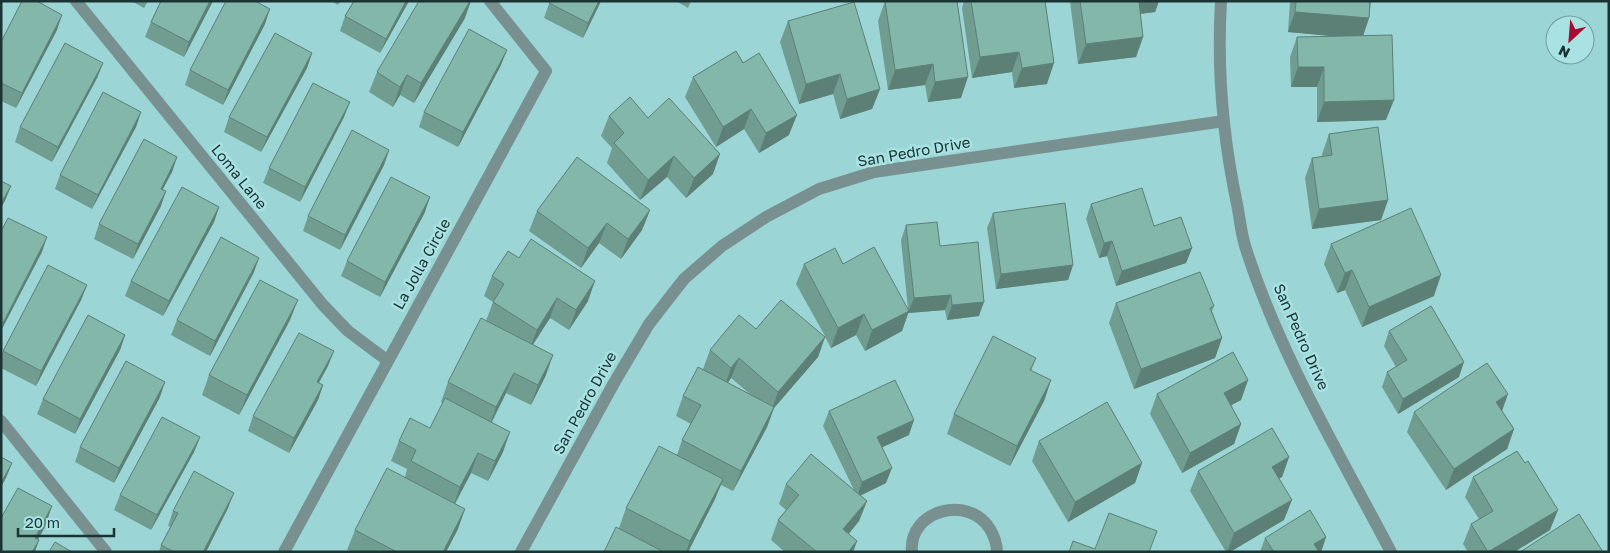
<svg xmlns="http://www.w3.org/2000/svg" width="1610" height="553" font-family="'Golos Text',sans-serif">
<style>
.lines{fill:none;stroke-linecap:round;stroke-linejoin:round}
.minor{stroke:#799090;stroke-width:12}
.wall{fill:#719d91;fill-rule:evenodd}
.shaded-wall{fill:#5c8076}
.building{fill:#83b7a9;stroke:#5c8076}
.labels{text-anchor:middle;stroke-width:5;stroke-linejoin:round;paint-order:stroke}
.street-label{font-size:15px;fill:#1c3333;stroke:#a9e2e3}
</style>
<rect width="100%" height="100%" fill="#9cd5d6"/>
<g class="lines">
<path class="minor" d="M76,1L323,305L348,331L388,361
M1221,1C1217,69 1223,138 1237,204C1240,219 1241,234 1246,249C1280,355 1339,453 1391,552
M1,421L106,552
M284,552L546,71L490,1
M521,552L614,383L649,324L684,279L722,246L766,217L819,189L874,172L1224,121
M912,552C908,510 969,494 990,529C994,536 997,544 997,552"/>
</g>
<path class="wall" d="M131,1H148L144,8Z
M161,1H213L184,57L145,37L151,22Z
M331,1H341L338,5Z
M354,1H409L380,53L340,31L345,16Z
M550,1H601L583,38L544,18Z
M676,1H691L688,8Z
M885,1L961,98L928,102L925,85L888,90L878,21Z
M964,1H1045L1047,84L1014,88L1012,72L972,78L962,8Z
M1070,1H1159L1155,12L1140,14L1143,37L1136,57L1078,64Z
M1290,1H1371L1369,18L1363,36L1386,120L1317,122V87H1291L1290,57L1297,37L1333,36L1288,32Z
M465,18L414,103L400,95L393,107L369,92L377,72Z
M788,21L880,89L872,109L840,119L833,94L799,104L780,42Z
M265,24L223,105L185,85L190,70Z
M57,30L16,108L1,101V42Z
M736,51L789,135L759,153L744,129L716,147L685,97L693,77Z
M312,53L307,68L261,152L224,132L229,117Z
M103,63L97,78L52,162L15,142L20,127Z
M501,65L458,147L419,127L424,112Z
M141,112L136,127L92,209L55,189L60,175Z
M609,116L648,118L713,174L686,198L667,177L640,200L607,163L612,148L601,136Z
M344,117L300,202L263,183L269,168Z
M1329,134L1388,200L1381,220L1312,229L1305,178L1312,158L1322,157V154Z
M389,150L384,165L340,250L303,231L308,216Z
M177,157L172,172L162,190L161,206L133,259L94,239L99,224Z
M1091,204L1154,226L1192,248L1186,263L1116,286L1107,256L1099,258L1086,219Z
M219,207L214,222L163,316L125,296L131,281Z
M650,210L642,230L621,259L599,243L581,268L529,231L537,211Z
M425,212L380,297L341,276L347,261Z
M993,213L1073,265L1068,280L996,289L987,228Z
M906,225L940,246L979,316L947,320L945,310L908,313L902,331L865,351L856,335L831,348L825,337L818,357L774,408L767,427L733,491L721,485L715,499L688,552H604L619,528L626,508L677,455L682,440L691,424L676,416L683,396L703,369L710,350L756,329L825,336L796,284L804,264H843L908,309L901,240ZM731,378L750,394L728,383Z
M1331,244L1434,296L1362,327L1345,290L1337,293L1324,264Z
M254,272L210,356L171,335L177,320Z
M492,276L588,301L569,330L550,318L533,345L546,375L531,405L506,393L492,422L503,452L488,481L471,473L455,504L458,529L446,552H351L347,550L355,530L405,477L407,469L391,461L399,441L430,428L443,403L441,402L448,382L486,321L493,302L484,296Z
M87,285L81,300L36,386L1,368V355L3,351Z
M1116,303L1214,306L1212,311L1222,338L1215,358L1134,389L1109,323Z
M290,320L239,415L202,395L209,375Z
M1389,331L1459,377L1398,414L1382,387L1387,372L1396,367L1384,346Z
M125,335L120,350L75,434L37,414L43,399Z
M1036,358L1031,371L1051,380L1044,401L1010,466L947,434L954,414Z
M328,366L319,383L323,385L318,400L289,453L248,431L253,416Z
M1248,380L1241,400L1231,405L1241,424L1234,444L1182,473L1150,414L1157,394Z
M160,397L114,483L75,462L80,447Z
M829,411L909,435L882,447L886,483L860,496L867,501L859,521L848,534L857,541L853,552H785L771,540L778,520L786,510L779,504L786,484L854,490L823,426Z
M1502,411L1514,429L1507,449L1446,490L1407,432L1414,412Z
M200,437L194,452L151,530L114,510L120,495Z
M1039,441L1142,463L1135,483L1068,522L1032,461Z
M1289,457L1282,477L1279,478L1284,520L1230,552H1226L1190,491L1198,471Z
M1473,477L1550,530L1514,552H1468L1463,544L1471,524L1479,519L1465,497Z
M228,508L206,552H159L161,545L171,527L168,526L173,511Z
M1326,537L1321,552H1260L1265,538Z"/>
<path class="shaded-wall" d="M210,1H213L184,57L189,42Z
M406,1H409L380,53L386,39Z
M470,1H471L465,18L414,103L421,83Z
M599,1H601L583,38L588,23Z
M1136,1H1159L1155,12L1131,15Z
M270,9L265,24L223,105L228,90Z
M1295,12L1369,18L1362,39L1288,32Z
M62,15L57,30L16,108L22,93Z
M1143,37L1136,57L1078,64L1086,44Z
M507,50L501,65L458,147L463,132Z
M1019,52L1012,72L972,78L980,57Z
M312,53L307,68L261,152L267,137Z
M103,63L97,78L52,162L58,147Z
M1054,63L1047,84L1014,88L1022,68Z
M933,64L925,85L888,90L895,70Z
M1298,67H1324L1317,87H1291Z
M840,74L833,94L799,104L806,84Z
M407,75L400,95L393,107L400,87Z
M968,77L961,98L928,102L935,82Z
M880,89L872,109L840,119L847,99Z
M1394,100L1386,120L1317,122L1324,102Z
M350,102L344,117L300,202L305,187Z
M751,109L744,129L716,147L723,127Z
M141,112L136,127L92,209L98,195Z
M797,115L789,135L759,153L766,133Z
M389,150L384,165L340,250L345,235Z
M720,154L713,174L686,198L694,178Z
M674,156L667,177L640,200L648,180Z
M177,157L172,172L155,204L161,189Z
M11,186L5,201L1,208V203Z
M166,191L161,206L133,259L138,244Z
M430,197L425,212L380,297L385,282Z
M1388,200L1381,220L1312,229L1319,209Z
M219,207L214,222L163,316L169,301Z
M650,210L642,230L621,259L628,239Z
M607,223L599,243L581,268L588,248Z
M47,237L42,252L1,331V328L3,323Z
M1112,241L1107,256L1099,258L1104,243Z
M1192,248L1186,263L1116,286L1122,271Z
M259,258L254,272L210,356L215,341Z
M1073,265L1068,280L996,289L1001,274Z
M1352,270L1345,290L1337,293L1345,273Z
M1441,275L1434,296L1362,327L1369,307Z
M595,281L588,301L569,330L576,310Z
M87,285L81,300L36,386L41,371Z
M951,295L945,310L908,313L914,298Z
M557,298L550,318L529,350L537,330Z
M298,300L290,320L239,415L247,395Z
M984,302L979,316L947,320L952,305Z
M909,311L902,331L865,351L872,330Z
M864,314L856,335L831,348L838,328Z
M125,335L120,350L75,434L80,419Z
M825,337L818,357L774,408L767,427L733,491L741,471L771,412L778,392Z
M1222,338L1215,358L1134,389L1141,369Z
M334,351L328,366L311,396L317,382Z
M553,355L546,375L531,405L538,385Z
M739,358L731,378L724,388L731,368Z
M1464,362L1459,377L1398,414L1403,399Z
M514,373L506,393L489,427L496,407Z
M1051,380L1044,401L1010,466L1017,446Z
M1248,380L1241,400L1217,413L1224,393Z
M165,382L160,397L114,483L119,468Z
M323,385L318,400L289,453L294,438Z
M1508,394L1501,414L1496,402Z
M914,420L909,435L872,452L877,437Z
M1241,424L1234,444L1182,473L1190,453Z
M1514,429L1507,449L1446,490L1454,469Z
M510,432L503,452L488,481L495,461Z
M200,437L194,452L151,530L157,515Z
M478,453L471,473L453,507L460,487Z
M1289,457L1282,477L1265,487L1272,467Z
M12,463L6,478L1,487V483Z
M1142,463L1135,483L1068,522L1075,502Z
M892,468L886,483L857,497L862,482Z
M723,479L715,499L688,552H686L690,541Z
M234,493L228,508L206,552H203Z
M1292,500L1284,520L1230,552H1227L1234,533Z
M867,501L859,521L836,550L843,529Z
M52,506L45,527L31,552L35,538Z
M465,509L458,529L446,552H443Z
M1558,510L1550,530L1514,552H1488Z
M1326,537L1321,552H1311L1314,544Z
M39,540L35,552H32Z
M857,541L853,552H848Z"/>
<path class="building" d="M22,1H37L62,15L22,93L1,83V42Z
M161,1H210L189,42L151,22Z
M226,1H255L270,9L228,90L190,70Z
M354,1H406L386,39L345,16Z
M419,1H470L421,83L407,75L400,87L377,72Z
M550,1H599L588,23L549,3Z
M885,1H957L968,77L935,82L933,64L895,70Z
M971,1H1045L1054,63L1022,68L1019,52L980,57Z
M1080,1H1139L1143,37L1086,44Z
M1296,1H1370L1369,18L1295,12Z
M854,2L880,89L847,99L840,74L806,84L788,21Z
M469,29L507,50L463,132L424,112Z
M275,33L312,53L267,137L229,117Z
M1392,35L1394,100L1324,102V67H1298L1297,37Z
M65,43L103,63L58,147L20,127Z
M736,51L743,63L759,53L797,115L766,133L751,109L723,127L693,77Z
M313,83L350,102L305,187L269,168Z
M103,92L141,112L98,195L60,175Z
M630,97L648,118L669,98L720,154L694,178L674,156L648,180L614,143L624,133L609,116Z
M1378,127L1388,200L1319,209L1312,158L1332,155L1329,134Z
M352,130L389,150L345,235L308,216Z
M144,139L177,157L161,189L166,191L138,244L99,224Z
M577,157L650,210L628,239L607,223L588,248L537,211Z
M391,177L430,197L385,282L347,261Z
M1,181L11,186L1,203Z
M182,187L219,207L169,301L131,281Z
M1142,188L1154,226L1181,217L1192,248L1122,271L1112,241L1104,243L1091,204Z
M1065,203L1073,265L1001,274L993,213Z
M1411,208L1441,275L1369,307L1352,270L1345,273L1331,244Z
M8,218L47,237L3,323L1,322V231Z
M937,222L940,246L978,242L984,302L952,305L951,295L914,298L906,225Z
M221,237L259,258L215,341L177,320Z
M531,239L595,281L576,310L557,298L537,330L493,302L504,284L492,276L508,251L519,258Z
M874,247L909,311L872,330L864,314L838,328L804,264L835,248L843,264Z
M48,265L87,285L41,371L3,351Z
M1200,272L1214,306L1210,308L1222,338L1141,369L1116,303Z
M260,280L298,300L247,395L209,375Z
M781,300L825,337L778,392L739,358L731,368L710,350L739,315L756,329Z
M1431,306L1464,362L1403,399L1387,372L1407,360L1389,331Z
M88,315L125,335L80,419L43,399Z
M481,318L553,355L538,385L514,373L496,407L448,382Z
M299,333L334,351L317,382L323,385L294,438L253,416Z
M993,336L1036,358L1030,370L1051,380L1017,446L954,414Z
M1233,352L1248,380L1224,393L1241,424L1190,453L1157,394Z
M126,361L165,382L119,468L80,447Z
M1487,363L1508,394L1496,402L1514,429L1454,469L1414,412Z
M698,367L774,407L741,471L682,440L701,405L683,396Z
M895,380L914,420L877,437L892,468L862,482L829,411Z
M445,398L510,432L495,461L478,453L460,487L411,461L416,450L399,441L410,418L430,428Z
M1107,402L1142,463L1075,502L1039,441Z
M162,417L200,437L157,515L120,495Z
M1272,428L1289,457L1272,467L1292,500L1234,533L1198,471Z
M659,446L723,479L690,541L626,508Z
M1517,451L1525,463L1528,461L1558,510L1488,552L1471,524L1493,511L1473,477Z
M811,454L867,501L843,529L857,541L848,552H817L778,520L799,495L786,484Z
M1,457L12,463L1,483Z
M387,468L465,509L443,552H397L355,530Z
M194,471L234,493L203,552H174L161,545L178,513L173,511Z
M18,488L52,506L35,538L39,540L32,552H1V518Z
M1310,510L1326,537L1314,544L1319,552H1274L1265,538Z
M1109,513L1157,531L1149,552H1069L1073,541L1095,549Z
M1579,514L1603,552H1520Z
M616,527L664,552H604Z
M55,542L72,552H49Z"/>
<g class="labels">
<g class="street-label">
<text transform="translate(914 152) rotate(-10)" y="5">San Pedro Drive</text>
<text transform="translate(239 177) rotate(51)" y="5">Loma Lane</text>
<text transform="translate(422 264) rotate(-61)" y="5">La Jolla Circle</text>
<text transform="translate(1301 337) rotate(66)" y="5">San Pedro Drive</text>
<text transform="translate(585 403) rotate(-61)" y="5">San Pedro Drive</text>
</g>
</g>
<rect width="1610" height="553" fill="none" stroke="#1c3333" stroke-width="5"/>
<g transform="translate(1570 40) rotate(206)"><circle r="24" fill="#a9e2e3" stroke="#719c9d"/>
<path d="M0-4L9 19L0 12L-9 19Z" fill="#a60c33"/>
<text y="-8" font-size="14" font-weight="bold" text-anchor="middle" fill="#1c3333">N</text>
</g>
<path d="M18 528v8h96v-8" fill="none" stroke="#1c3333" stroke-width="2.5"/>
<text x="25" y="528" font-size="15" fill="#1c3333" stroke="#a9e2e3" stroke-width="4" paint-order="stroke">20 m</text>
</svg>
